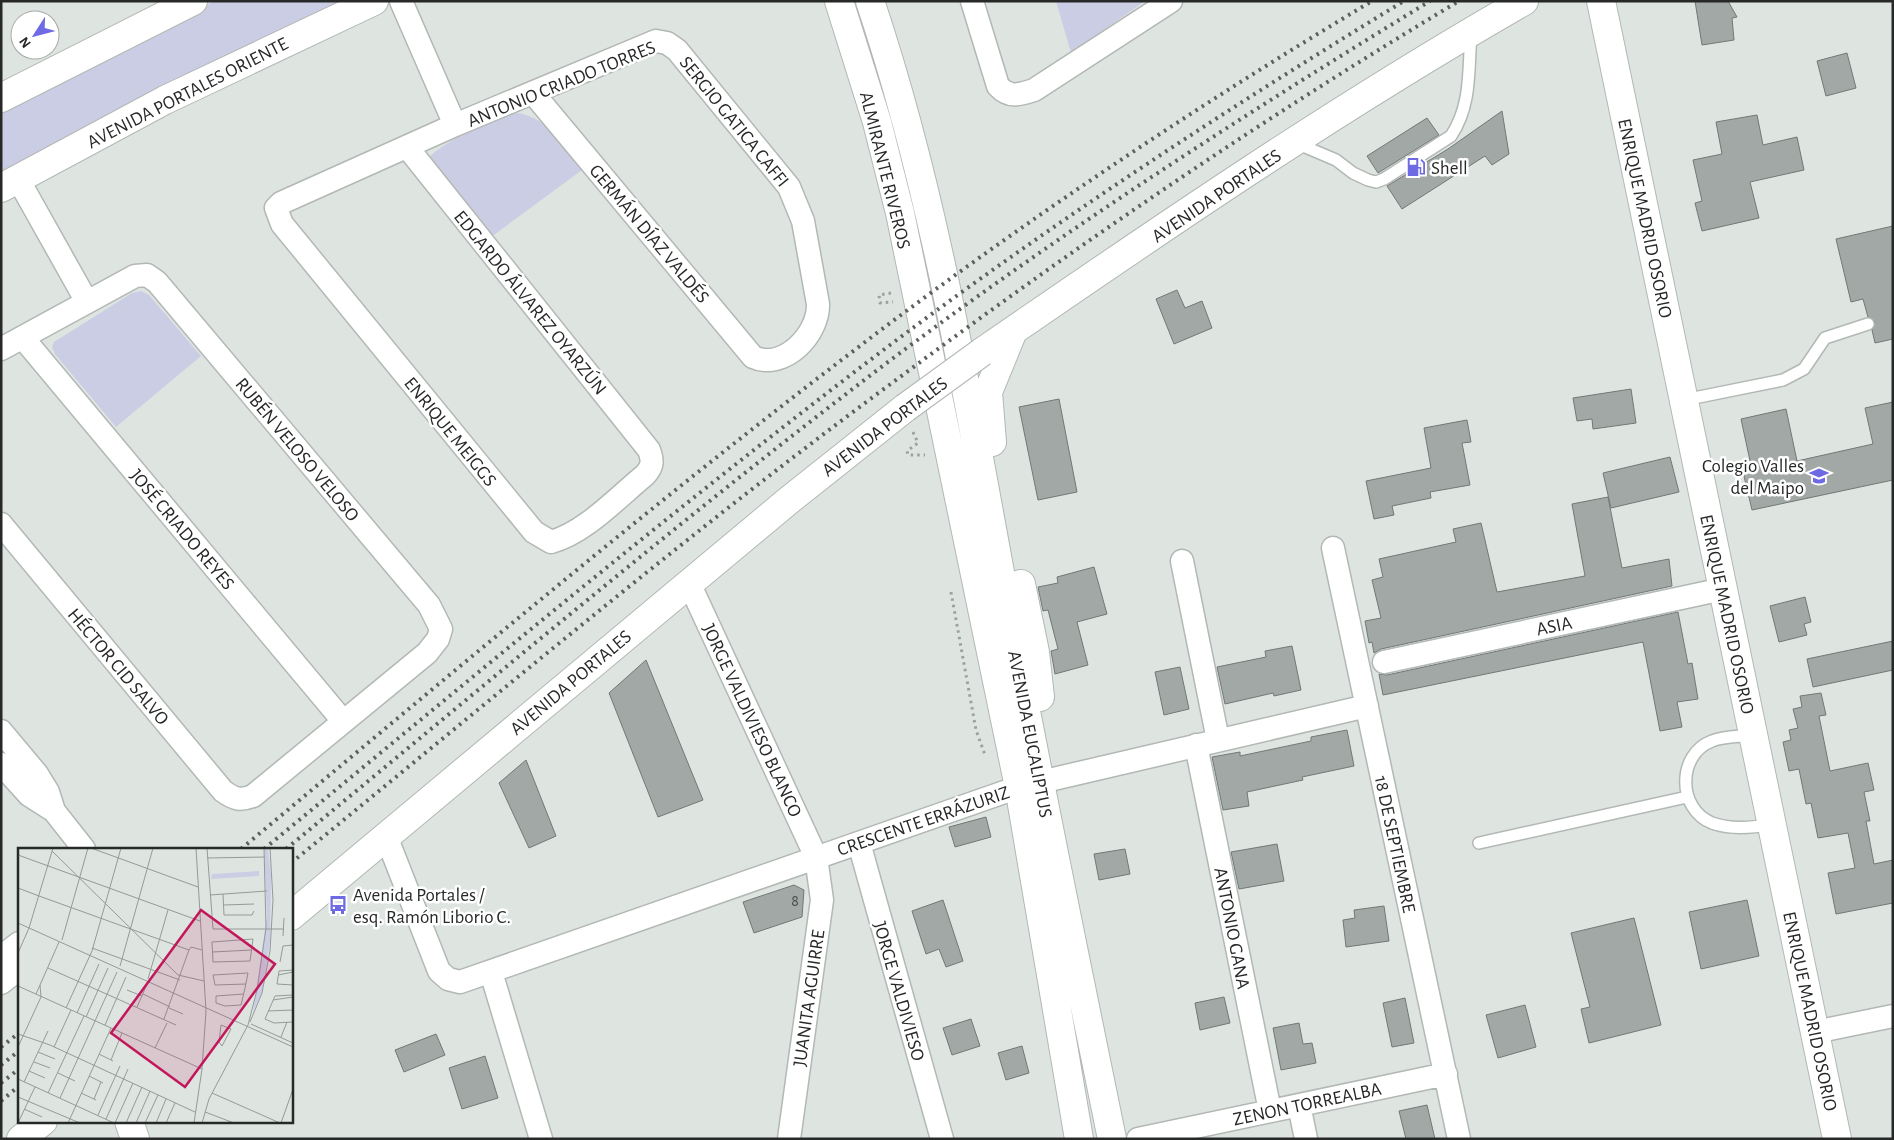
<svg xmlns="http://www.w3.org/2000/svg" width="1894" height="1140" font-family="'Alegreya Sans',sans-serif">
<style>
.green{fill:#cbcde4}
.building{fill:#a2a8a5;stroke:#727875}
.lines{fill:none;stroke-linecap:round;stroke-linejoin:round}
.service-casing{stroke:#b2b8b4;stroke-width:14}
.minor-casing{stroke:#b2b8b4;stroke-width:25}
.tertiary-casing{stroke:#b2b8b4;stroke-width:30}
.secondary-casing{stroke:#b2b8b4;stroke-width:30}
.path{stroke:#9ca19e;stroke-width:3;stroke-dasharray:2.5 4;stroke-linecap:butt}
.service{stroke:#fff;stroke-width:11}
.minor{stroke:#fff;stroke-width:22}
.tertiary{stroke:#fff;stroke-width:28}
.secondary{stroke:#fff;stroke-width:28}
.rail{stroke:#5d615e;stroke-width:4;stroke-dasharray:2.5 5;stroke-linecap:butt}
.secondary-bridge-casing{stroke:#b2b8b4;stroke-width:30;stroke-linecap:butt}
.secondary-bridge{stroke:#fff;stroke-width:28}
.labels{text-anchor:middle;stroke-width:5;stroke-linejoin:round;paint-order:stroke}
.number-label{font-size:16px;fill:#454946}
.street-label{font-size:19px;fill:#262927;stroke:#fff}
.poi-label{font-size:19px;fill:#262927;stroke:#fff;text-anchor:start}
.inset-road{fill:none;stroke:#949a97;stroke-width:1}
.view{fill:#c2185b;fill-opacity:0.15;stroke:#c2185b;stroke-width:2.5}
.inset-edge{fill:none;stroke:#262927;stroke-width:2.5}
</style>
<rect width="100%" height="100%" fill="#dee5e1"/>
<path class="green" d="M215,1H363L1,175V109L155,29Z
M1056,1H1145L1071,53Z
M518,113C550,119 565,145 586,167L487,240L427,160C439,143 498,117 518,113Z
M141,291L149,295L201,356L116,427L55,354L52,347L54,342L132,293Z"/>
<path class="building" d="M1695,1H1728L1737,17L1732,18L1734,40L1702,45Z
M1847,53L1856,88L1826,96L1817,61Z
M1502,111L1509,154L1492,165L1485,156L1402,209L1387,186L1448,149Z
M1757,115L1763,145L1797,137L1804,170L1750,182L1759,218L1702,231L1695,203L1702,201L1693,160L1722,154L1716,122Z
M1427,118L1439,135L1378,173L1367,156Z
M1893,226V339L1875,343L1872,330L1875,322L1868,317L1863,299L1851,302L1836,239Z
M1177,290L1185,308L1202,301L1212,328L1174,344L1156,299Z
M1631,389L1636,423L1593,429L1592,419L1577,421L1573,398Z
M1059,399L1077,492L1038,500L1019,407Z
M1893,402V480L1752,510L1743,472L1752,470L1741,419L1786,409L1797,461L1873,444L1865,408Z
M1467,420L1471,442L1462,443L1470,485L1430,492L1431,498L1392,506L1394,515L1374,519L1366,481L1431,468L1424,428Z
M1670,457L1679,492L1611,508L1603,473Z
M1608,497L1622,568L1669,559L1672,586L1381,649L1374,653L1372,642L1369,643L1365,621L1381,618L1372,580L1383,577L1379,559L1456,542L1453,529L1481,523L1497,592L1585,576L1572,504Z
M1094,567L1107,614L1077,622L1088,665L1055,674L1051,651L1058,649L1048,610L1043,611L1038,587L1058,583L1057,577Z
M1805,597L1811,622L1804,624L1807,635L1779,642L1770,606Z
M1678,612L1688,664L1692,663L1698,699L1677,702L1682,727L1660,731L1643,642L1383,695L1379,674L1387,675Z
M1893,641V670L1813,687L1807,659Z
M1292,646L1301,690L1274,696L1273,693L1225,704L1217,667L1266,657L1265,651Z
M646,660L703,800L658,817L609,693Z
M1180,667L1189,709L1164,715L1155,672Z
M1821,693L1826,715L1819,716L1830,771L1868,763L1874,790L1864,792L1870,821H1866L1874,864L1893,860V903L1836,914L1828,873L1855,868L1848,833L1818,838L1811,803L1806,804L1799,769L1789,771L1783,742L1791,740L1789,730L1798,728L1793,709L1802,707L1800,696Z
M1347,730L1354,766L1302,777L1303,780L1247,792L1249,806L1223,810L1212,757L1240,752V756L1311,741V737Z
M526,760L556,836L529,848L499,783Z
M986,817L991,837L955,847L949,827Z
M1277,844L1284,881L1239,889L1231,852Z
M1125,849L1130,874L1099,880L1094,854Z
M794,885L804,890L802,917L754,933L743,902Z
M943,900L963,961L946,967L939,949L926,954L912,911Z
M1747,900L1759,956L1701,969L1689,912Z
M1384,906L1389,941L1346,947L1343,920L1355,918L1354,910Z
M1634,918L1661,1025L1589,1043L1581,1009L1590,1007L1571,933Z
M1224,997L1230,1023L1200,1030L1195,1003Z
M1405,998L1414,1043L1392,1047L1383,1003Z
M1525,1005L1536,1047L1498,1058L1486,1015Z
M971,1019L980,1046L952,1055L943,1028Z
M1299,1023L1303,1044L1312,1043L1316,1063L1281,1070L1273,1028Z
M436,1034L445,1055L404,1072L395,1050Z
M1022,1046L1029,1073L1006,1080L998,1053Z
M485,1056L498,1098L462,1109L449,1068Z
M1427,1105L1435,1139H1406L1399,1111Z"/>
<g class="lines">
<g class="service-casing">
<path id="service" d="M1296,143L1336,160L1353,173L1368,180L1376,182L1384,179L1451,136C1472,104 1468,70 1471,34
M1684,400L1783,380L1804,369L1825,338L1868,324
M1753,735C1740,737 1724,736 1712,741C1677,754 1677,809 1712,823C1731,830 1752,828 1772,824
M1479,843L1687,797"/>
</g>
<g class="minor-casing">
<path id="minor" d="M401,1L455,125
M972,1L998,86C1009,98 1019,95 1034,90L1171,1
M407,147L649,450C653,461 653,466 645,475C618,497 585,533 551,542L534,532L282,224L276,208L281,203L455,125L656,41L667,43L677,50L789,187L803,221L818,304C819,334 784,371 753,357L533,93
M18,179L87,302
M23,338L343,721
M1,349L135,276L147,275L157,282L429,605L441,629L438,639L427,653L253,796C240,801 234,799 223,791L1,524
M1333,548L1459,1139
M1182,561L1218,740
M689,583L816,857L822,900L789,1139
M1384,662L1723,589
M1,731L37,774L48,792L54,811L84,849
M1196,745L1270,1111
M1,764L29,795L54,811
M386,836L439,971L448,979L460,982L1019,787L1367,706
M859,843L942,1139
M1,957L19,943
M491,972L541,1139
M1,983L19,969
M1815,1032L1893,1016
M1299,1105L1306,1139
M1138,1139L1446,1074"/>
</g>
<g class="tertiary-casing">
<path id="tertiary" d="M1601,1L1837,1139
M1,98L193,1
M1,188L165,100L374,1
M129,1121L135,1139"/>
</g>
<g class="secondary-casing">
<path id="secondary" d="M839,1L877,122L900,213L1019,787L1079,1139
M870,1C935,194 967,395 1004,594C1037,776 1075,957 1112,1139
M982,352C1159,230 1337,108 1524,1
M992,442L988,392L1013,331
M1021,584L1035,652L1040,697
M291,916L788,501L905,408
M21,1139L43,1121"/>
</g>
<path class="path" d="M891,293L879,295L880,303L893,302
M913,432L918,443L907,451L908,455H925
M951,592L976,730L985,755"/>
<use href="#service" class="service"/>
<use href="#minor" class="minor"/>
<use href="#tertiary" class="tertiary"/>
<use href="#secondary" class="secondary"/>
<path class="rail" d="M241,849C452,673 662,495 881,330C1036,213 1205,101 1372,1
M264,849C468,681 671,511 882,351C1049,225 1225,110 1404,1
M286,849C485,685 682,518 888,362C1061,232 1245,114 1430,1
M291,863C491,700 688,533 896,380C1077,245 1265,117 1459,1
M1,1047L19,1033
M1,1065L19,1051
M1,1083L19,1069
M1,1101L19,1086"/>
<g class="secondary-bridge-casing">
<path id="secondary-bridge" d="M905,408L982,352"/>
</g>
<use href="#secondary-bridge" class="secondary-bridge"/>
</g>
<defs>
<g id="fuel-bare" transform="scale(1.5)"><path d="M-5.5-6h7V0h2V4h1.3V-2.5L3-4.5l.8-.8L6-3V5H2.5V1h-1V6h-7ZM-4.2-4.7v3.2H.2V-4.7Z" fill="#6d6ae4" stroke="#fff" stroke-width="2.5" paint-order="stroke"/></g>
<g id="school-bare" transform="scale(1.5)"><path d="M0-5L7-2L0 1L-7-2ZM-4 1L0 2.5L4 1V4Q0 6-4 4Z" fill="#6d6ae4" stroke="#fff" stroke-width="2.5" paint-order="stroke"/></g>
<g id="bus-bare" transform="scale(1.5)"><path d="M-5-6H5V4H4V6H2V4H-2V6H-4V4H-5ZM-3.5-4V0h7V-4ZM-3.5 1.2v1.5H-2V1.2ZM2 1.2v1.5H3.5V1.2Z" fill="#6d6ae4" stroke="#fff" stroke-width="2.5" paint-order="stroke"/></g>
</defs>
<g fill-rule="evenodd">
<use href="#fuel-bare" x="1416" y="167"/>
<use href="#school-bare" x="1819" y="476"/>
<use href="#bus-bare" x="338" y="905"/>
</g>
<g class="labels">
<g class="number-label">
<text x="795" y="906">8</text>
</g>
<g class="street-label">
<text transform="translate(561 83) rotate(-22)" y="7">ANTONIO CRIADO TORRES</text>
<text transform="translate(187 92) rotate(-27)" y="7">AVENIDA PORTALES ORIENTE</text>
<text transform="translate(735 121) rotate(51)" y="7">SERGIO GATICA CAFFI</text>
<text transform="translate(886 170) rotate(76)" y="7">ALMIRANTE RIVEROS</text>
<text transform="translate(1216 195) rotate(-34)" y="7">AVENIDA PORTALES</text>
<text transform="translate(1646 218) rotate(78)" y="7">ENRIQUE MADRID OSORIO</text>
<text transform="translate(650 233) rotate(50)" y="7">GERMÁN DÍAZ VALDÉS</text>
<text transform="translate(531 302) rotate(51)" y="7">EDGARDO ÁLVAREZ OYARZÚN</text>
<text transform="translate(884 426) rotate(-37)" y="7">AVENIDA PORTALES</text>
<text transform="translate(451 431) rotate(51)" y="7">ENRIQUE MEIGGS</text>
<text transform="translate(298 449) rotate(50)" y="7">RUBÉN VELOSO VELOSO</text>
<text transform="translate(183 529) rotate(50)" y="7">JOSÉ CRIADO REYES</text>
<text transform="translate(1728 614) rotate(78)" y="7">ENRIQUE MADRID OSORIO</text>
<text transform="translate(1554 625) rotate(-12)" y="7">ASIA</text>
<text transform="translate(119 666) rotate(50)" y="7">HÉCTOR CID SALVO</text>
<text transform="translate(570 682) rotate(-40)" y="7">AVENIDA PORTALES</text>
<text transform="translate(753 720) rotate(65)" y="7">JORGE VALDIVIESO BLANCO</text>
<text transform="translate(1031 734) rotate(79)" y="7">AVENIDA EUCALIPTUS</text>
<text transform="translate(923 820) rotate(-19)" y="7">CRESCENTE ERRÁZURIZ</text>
<text transform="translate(1396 844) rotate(78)" y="7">18 DE SEPTIEMBRE</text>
<text transform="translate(1233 928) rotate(79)" y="7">ANTONIO GANA</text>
<text transform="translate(900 991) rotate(74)" y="7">JORGE VALDIVIESO</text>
<text transform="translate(808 998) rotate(-82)" y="7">JUANITA AGUIRRE</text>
<text transform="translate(1811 1011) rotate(78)" y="7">ENRIQUE MADRID OSORIO</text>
<text transform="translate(1307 1103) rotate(-12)" y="7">ZENON TORREALBA</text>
</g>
<g class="poi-label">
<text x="1431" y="174">Shell</text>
<text x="1804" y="472" text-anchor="end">Colegio Valles<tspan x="1804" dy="22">del Maipo</tspan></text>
<text x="353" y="901">Avenida Portales /<tspan x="353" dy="22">esq. Ramón Liborio C.</tspan></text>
</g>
</g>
<g transform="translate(18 848)">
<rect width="275" height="275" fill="#dee5e1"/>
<path d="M246,1H250L253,29L252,93L244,144L235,164L249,68ZM241,23V28L193,31L194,26Z" fill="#cbcde4"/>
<path class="inset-road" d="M73,0L180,39M189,0L195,81H266M34,3L160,127L186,133M0,7L182,73M189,10L247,9M0,40L21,48M205,46L206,67M192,47L249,43M21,48L171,102M206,57L236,56M206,67H234L236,63M0,75L275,199M11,80L35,0M265,88L266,70M235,91L232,113L195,114L194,94ZM44,92L70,0M74,100L162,132M171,102L173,99L184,102M194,104L234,102M0,105L11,80M262,114L265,98L275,97M102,118L135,0M30,120L158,177M275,122L261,123L259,136L275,137M260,127L275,124M130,131L150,62M0,138L184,221M109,142L124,148M18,146L41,94M125,146L152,159M226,146L198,148V155L207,158L223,157L227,140L230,125L195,127L197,137L228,136M275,147L257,148L247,171L256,175L275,174M255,152L275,149M119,159L130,134M48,160L74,103L103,0M151,160L165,166M250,163L275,162M59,165L81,116M68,169L90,120M146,171L171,102M77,173L99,124M232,174L244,145L252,103L255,52L252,0M233,176L275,195M87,177L108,129M203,177L213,181L204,198L201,194ZM0,186L32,197L177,264M263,189L269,174M0,199L23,149L22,137M36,199L53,162M137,200L149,175M20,204L37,211M81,206L95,213M93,212L104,185M16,214L32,220M11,223L27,230M40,225L57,233M71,228L85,235M0,231L96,275M6,234L30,183M30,245L66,168M63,245L78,252M194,245L262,275M0,249L62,275M42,250L77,173M76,251L83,234M6,261L24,269M187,264L216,275M80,267L102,218M88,271L110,221M0,275L17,239M50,275L93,180M97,275L115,235M108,275L124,239M118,275L132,243M127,275L140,247M138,275L148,251M148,275L157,255M176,275L184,221L188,163L178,0M184,275L191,251L230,177L239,142L248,80L246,0M263,275L275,241"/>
<path class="view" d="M183,62L257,116L167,239L93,185Z"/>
<rect width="275" height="275" class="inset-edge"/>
</g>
<rect width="1894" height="1140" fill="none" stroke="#262927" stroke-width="5"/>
<g transform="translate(35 35) rotate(234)"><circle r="24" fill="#ffffff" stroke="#a8a9a9"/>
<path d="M0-4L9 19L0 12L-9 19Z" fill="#6d6ae4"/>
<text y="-8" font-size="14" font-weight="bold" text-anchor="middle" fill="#262927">N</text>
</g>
</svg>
